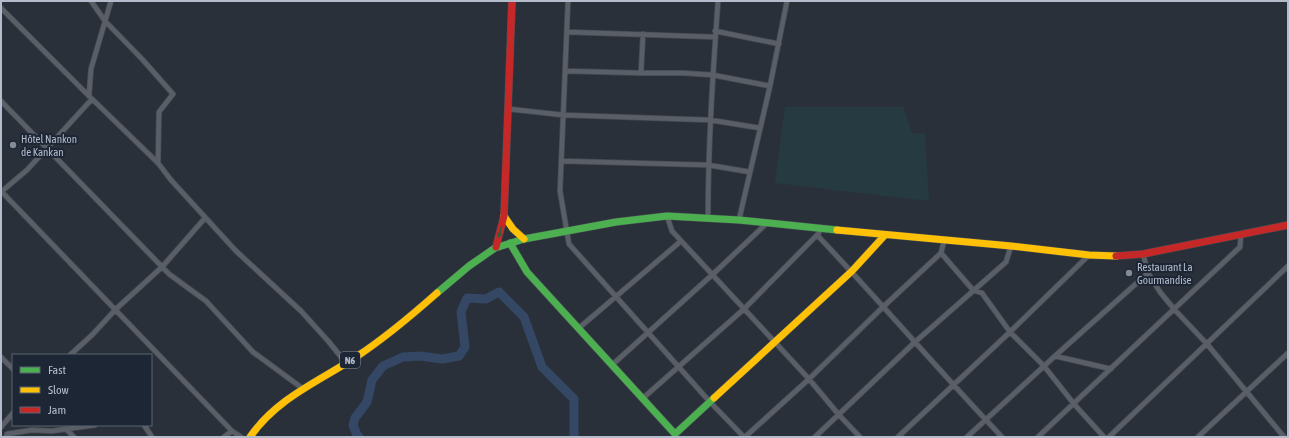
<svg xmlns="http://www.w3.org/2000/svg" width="1289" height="438" font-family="'Asap Condensed',sans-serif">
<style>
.green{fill:#263b41}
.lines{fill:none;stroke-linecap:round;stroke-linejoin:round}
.river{stroke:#344765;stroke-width:9}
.street-casing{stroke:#464b52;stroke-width:6}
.fast-casing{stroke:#464b52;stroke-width:8}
.slow-casing{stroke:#464b52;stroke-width:8}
.jam-casing{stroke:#464b52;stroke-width:8}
.street{stroke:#5a5f67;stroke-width:4.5}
.fast{stroke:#4caf50;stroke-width:7}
.slow{stroke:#ffc107;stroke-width:7}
.jam{stroke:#c62828;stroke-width:7}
.oneway{fill:#2f5d40}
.poi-dot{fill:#848b98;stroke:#1c2635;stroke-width:1.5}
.labels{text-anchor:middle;stroke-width:4;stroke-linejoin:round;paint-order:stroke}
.shield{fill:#1c2635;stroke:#868f9e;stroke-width:1}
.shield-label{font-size:10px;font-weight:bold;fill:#b4bccb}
.poi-label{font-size:11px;fill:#b4bccb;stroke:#1c2635;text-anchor:start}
</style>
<rect width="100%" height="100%" fill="#2a303a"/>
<path class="green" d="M785,107H903L912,133H925L929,201L775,183Z"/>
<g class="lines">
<path class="river" d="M359,437L357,435L353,425L355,418L367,402L372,380L383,366L403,357L420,356L442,359L459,356L465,347L461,312L467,298L486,299L499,292L524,317L542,367L574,399V437"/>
<g class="street-casing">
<path id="street" d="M91,1L105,21L142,59L173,94L159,112L158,163
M568,1L560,191L569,244L710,402L744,437
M1,8L89,96L158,163L171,180L236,251L301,311L329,342L346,363
M715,31L779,44
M567,32L715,37
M565,71L641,73H683L713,75L770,86
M641,73L643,34
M89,96L91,69L111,1
M1,101L169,274L206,301L253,352L302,388
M509,109L563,115L710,120L760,128
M561,161L708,165L750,172
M1,191L232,431L241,437
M1,192L27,170L92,99
M667,216L672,231L809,379L839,415L860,437
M708,218C708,145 713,73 718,1
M739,220L770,86L787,1
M817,235C880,301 939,371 1002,437
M941,253L973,290L982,293L1010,332L1044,366L1074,404L1104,437
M1143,254L1148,273L1160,292L1174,309L1207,344L1284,437
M579,328L681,241
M70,355L92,335L116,309L162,267L205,218
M1055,356L1111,369
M1,357L13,369
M612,365L712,275L767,223
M642,399L744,309L819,233
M144,425L152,437
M1,427L13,413
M66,429L74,437
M6,437L7,434L32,430L52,431L95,425
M224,437L232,431
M745,437L809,379L884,306L941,253L944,241
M815,437L915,342L1006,262L1011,246
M898,437L1010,332L1089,255
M967,437L1055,356L1148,273
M1038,437L1240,247L1241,234
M1109,437L1288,266
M1198,437L1288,353"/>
</g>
<g class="fast-casing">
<path id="fast" d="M524,239L616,222L667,216L739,220L837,230
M510,243L527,272L675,434L714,398
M437,293L469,266L495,248L524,239"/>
</g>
<g class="slow-casing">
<path id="slow" d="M504,216L513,229L524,239
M837,230L1011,246L1089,255L1116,256
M714,398L852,271L885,235
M250,437C277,398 318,382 356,357C385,338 411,316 437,293"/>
</g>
<g class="jam-casing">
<path id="jam" d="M496,247L504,216L512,1
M1116,256L1143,254L1288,225"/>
</g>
<use href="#street" class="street"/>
<use href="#fast" class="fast"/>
<use href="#slow" class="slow"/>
<use href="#jam" class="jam"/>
</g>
<defs><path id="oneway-solid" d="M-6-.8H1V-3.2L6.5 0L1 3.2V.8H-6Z"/></defs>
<use class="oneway" href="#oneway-solid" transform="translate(500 232) rotate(105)"/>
<g class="poi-dot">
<circle cx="13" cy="145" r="4"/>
<circle cx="1129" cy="273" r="4"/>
</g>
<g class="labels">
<rect class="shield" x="340" y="352" width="20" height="16" rx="3"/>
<g class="shield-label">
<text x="350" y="364">N6</text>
</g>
<g class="poi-label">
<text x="21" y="143">Hôtel Nankon<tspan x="21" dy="13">de Kankan</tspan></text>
<text x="1137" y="271">Restaurant La<tspan x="1137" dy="13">Gourmandise</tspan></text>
</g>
</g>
<rect width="1289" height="438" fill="none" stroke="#b4bccb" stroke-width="4"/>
<rect x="12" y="354" width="140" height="72" fill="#1c2635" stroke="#596271"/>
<rect x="20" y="367" width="20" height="6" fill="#4caf50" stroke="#596271"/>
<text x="48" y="374" font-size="12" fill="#b4bccb">Fast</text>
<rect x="20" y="387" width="20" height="6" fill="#ffc107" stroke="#596271"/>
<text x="48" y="394" font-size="12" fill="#b4bccb">Slow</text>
<rect x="20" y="407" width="20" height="6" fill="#c62828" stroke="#596271"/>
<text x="48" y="414" font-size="12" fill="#b4bccb">Jam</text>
</svg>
